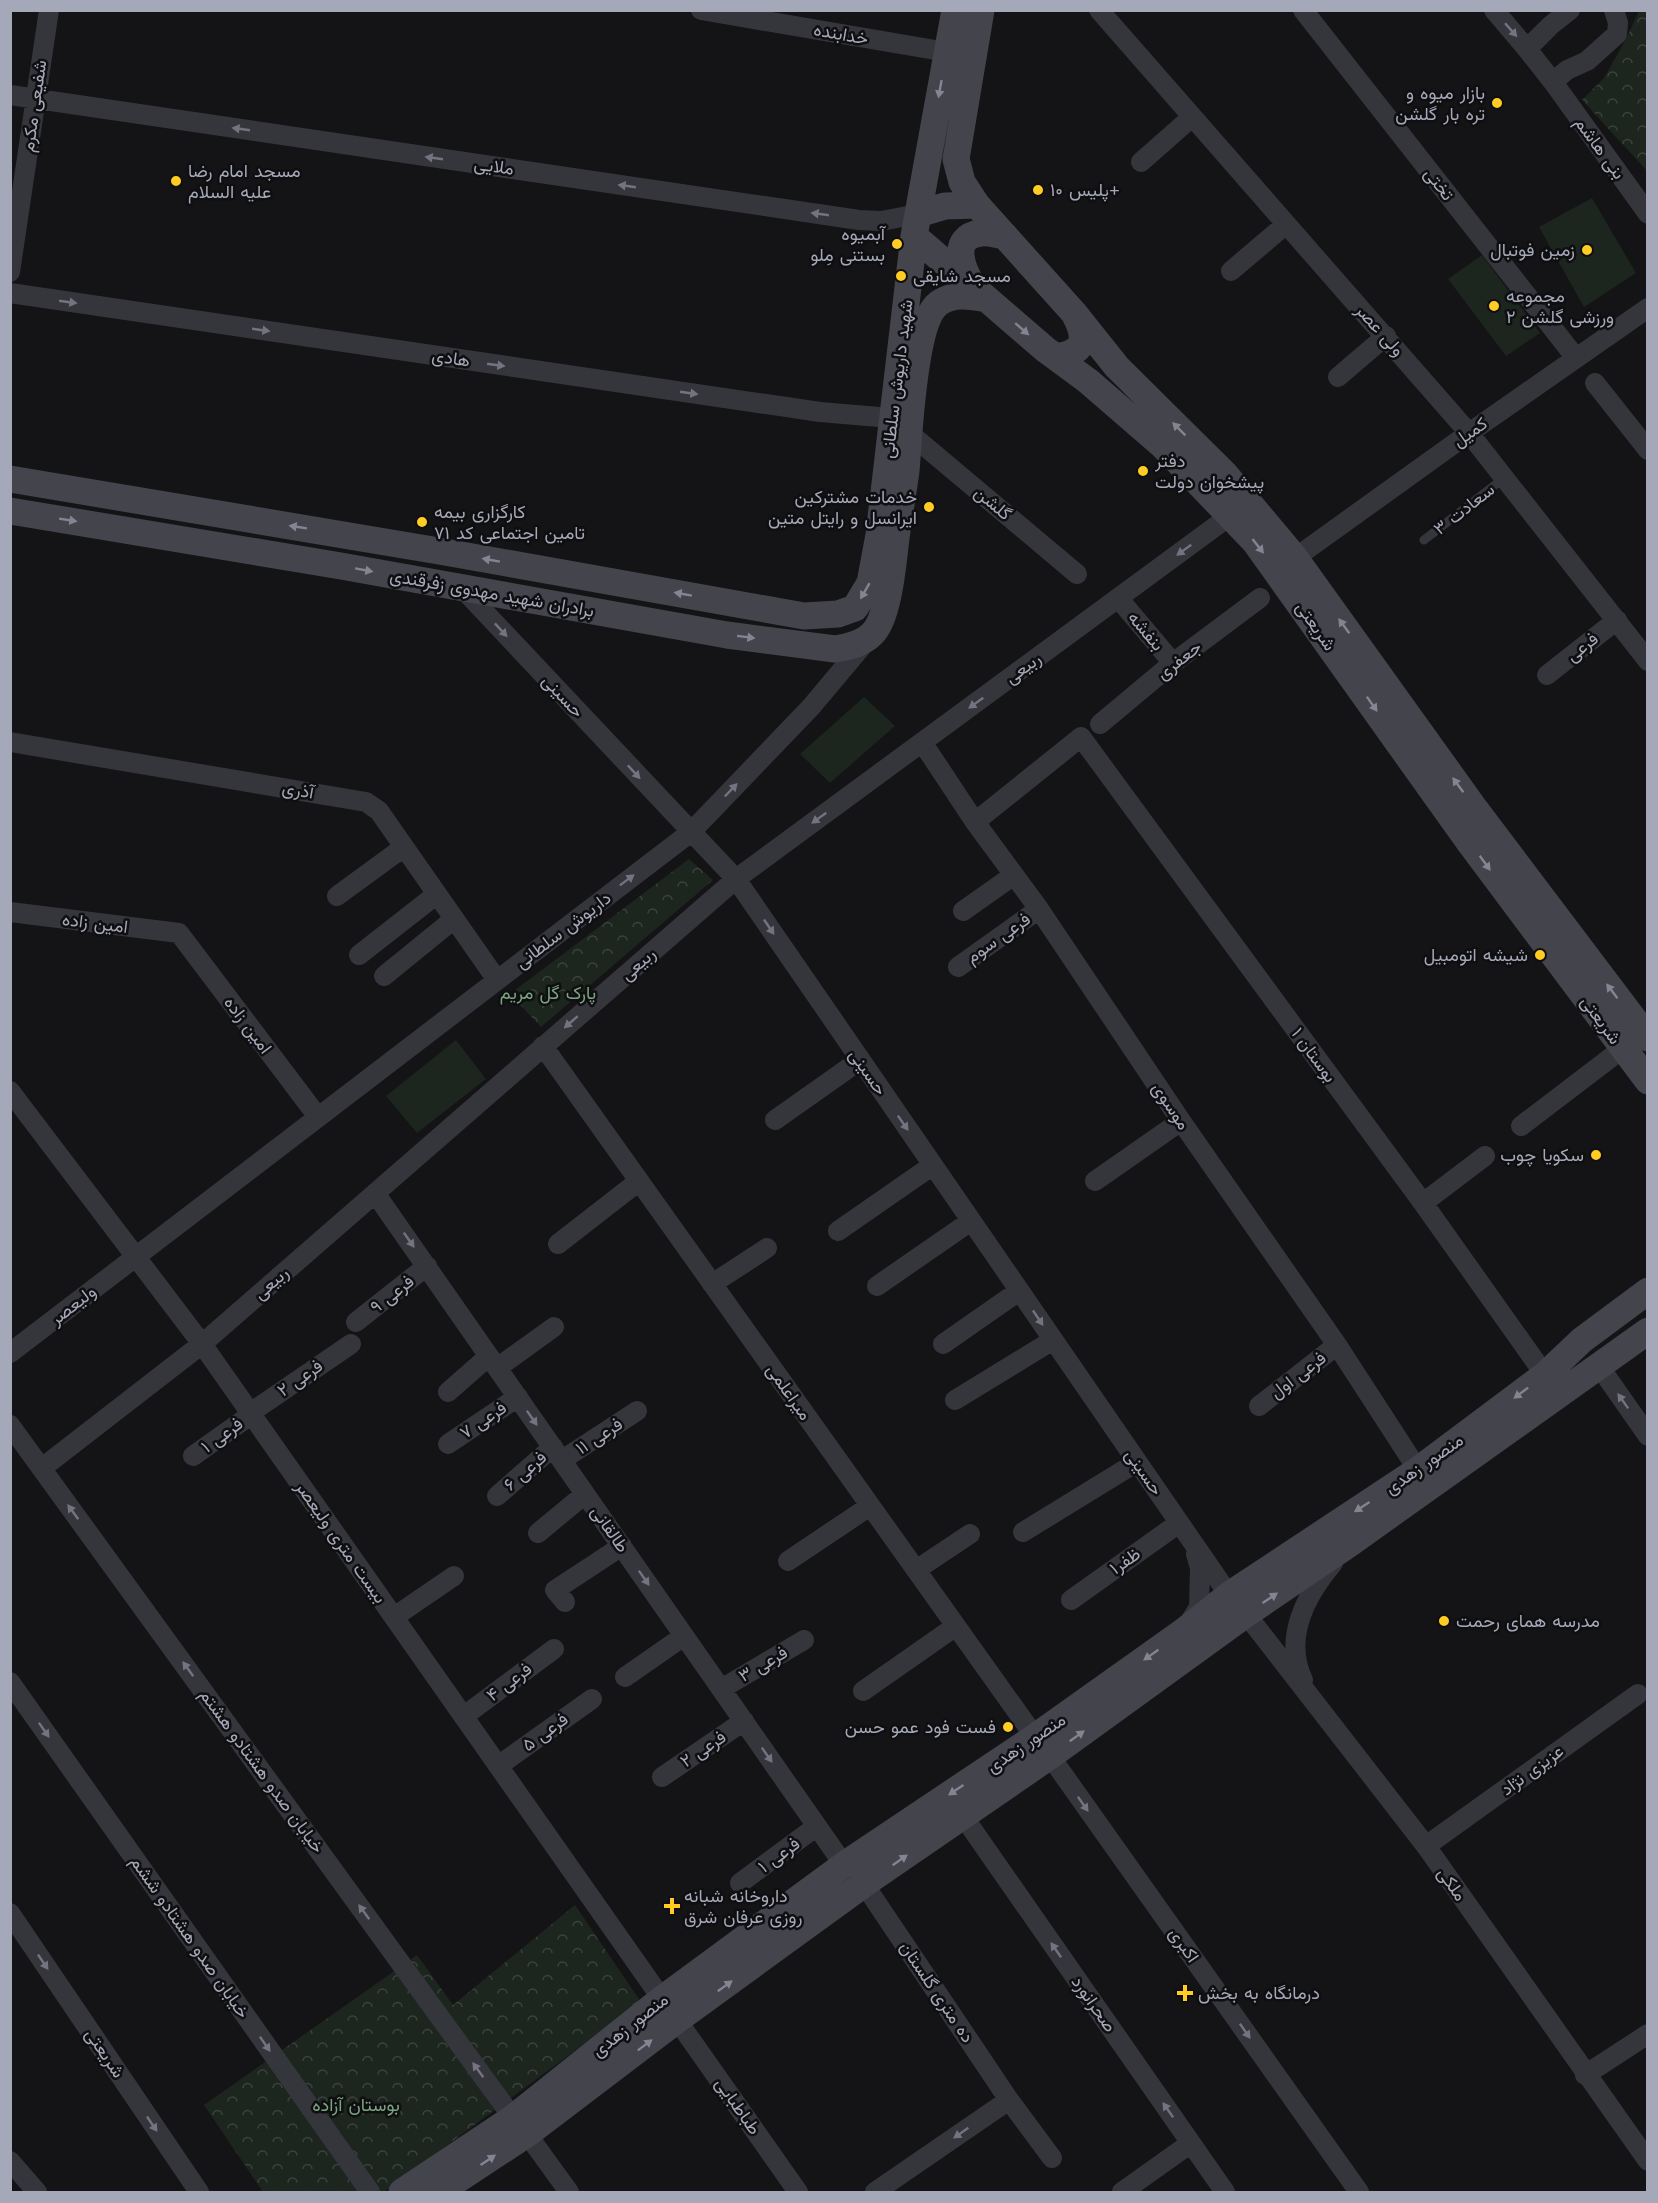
<svg xmlns="http://www.w3.org/2000/svg" width="1658" height="2203" font-family="'Work Sans',Vazirmatn,sans-serif">
<style>
.forest{fill:url(#forest-crowns)}
.garden{fill:#1c251e}
.lines{fill:none;stroke-linecap:round;stroke-linejoin:round}
.lane{stroke:#35353c;stroke-width:9}
.street{stroke:#35353c;stroke-width:20}
.secondary{stroke:#43444c;stroke-width:27}
.oneway{fill:#737480}
.oneway2{fill:#838592}
.poi-dot{fill:#ffcc23;stroke:#0f0f11;stroke-width:2}
.labels{text-anchor:middle;stroke-width:5;stroke-linejoin:round;paint-order:stroke}
.street-label{font-size:18px;fill:#a5a8b8;stroke:#0f0f11}
.poi-label{font-size:18px;fill:#a5a8b8;stroke:#0f0f11;text-anchor:start}
.park-label{font-size:18px;fill:#7aa581;stroke:#0f0f11}
</style>
<defs>
<pattern id="forest-crowns" width="20" height="18" patternUnits="userSpaceOnUse" patternTransform="scale(1.5)"><rect width="20" height="18" fill="#1c251e"/><path d="M2 6a3 3 0 1 1 6 0M12 15a3 3 0 1 1 6 0" fill="none" stroke="#3a423d"/></pattern>
</defs>
<rect width="100%" height="100%" fill="#141416"/>
<path class="forest" d="M1639,11H1647V171L1582,100L1604,78L1625,41Z
M689,859L713,880L541,1027L510,994Z
M575,1905L641,2002L384,2192H263L204,2105L417,1955L453,2005Z"/>
<path class="garden" d="M1592,198L1636,273L1584,307L1539,227Z
M1482,255L1540,333L1506,356L1448,279Z
M864,697L895,726L830,783L800,754Z
M456,1040L486,1079L417,1133L386,1096Z"/>
<g class="lines">
<path class="lane" d="M1424,540L1504,478"/>
<path class="street" d="M701,10L947,52
M1099,10L1469,433L1648,661
M1303,10L1576,358
M1494,10L1527,49
M1570,10L1551,25L1527,49L1553,82L1567,70L1587,61L1617,34L1618,23L1614,10
M1553,82L1648,214
M10,95L859,220L881,221L918,214
M1141,162L1192,117
M1231,271L1285,225
M10,272L49,10
M10,293L820,412L891,418
M1338,377L1386,336
M1595,383L1648,450
M908,432L1077,574
M1295,558L1469,433L1648,308
M461,587L736,879L1229,1595
M1118,598L1173,663
M1547,675L1617,620
M1100,724L1173,663L1260,598
M10,742L366,802L379,811L497,980
M922,742L975,822L1039,909L1181,1121L1337,1345L1418,1470
M975,822L1081,737L1423,1203L1545,1375
M337,896L404,847
M963,911L1014,875
M10,912L179,933L318,1117
M359,955L437,894
M958,967L1039,909
M384,976L454,919
M543,1046L1035,1737
M10,1091L202,1344L662,1999
M775,1120L860,1060
M1521,1126L1622,1049
M1095,1181L1181,1121
M375,1193L844,1865
M1423,1203L1485,1156
M838,1231L933,1165
M558,1244L639,1181
M712,1284L767,1248
M877,1286L971,1221
M356,1322L427,1266
M943,1344L1019,1291
M10,1353L691,832L811,707L868,639
M1599,1366L1648,1436
M497,1368L554,1327
M448,1392L489,1356
M955,1400L1053,1340
M1259,1406L1337,1345
M250,1413L351,1344
M10,1425L513,2118
M448,1444L518,1397
M193,1456L252,1414
M562,1460L637,1411
M42,1468L202,1344L736,879L1231,515
M497,1496L553,1447
M1023,1532L1137,1462
M538,1533L585,1494
M788,1561L870,1506
M916,1570L970,1534
M1071,1600L1179,1523
M565,1602L555,1590L622,1546
M1246,1614L1426,1846L1648,2161
M394,1617L454,1576
M1188,1625L1199,1607L1200,1568L1196,1554
M625,1677L684,1636
M1303,1680C1283,1638 1306,1595 1333,1563
M10,1682L370,2192
M721,1689L804,1640
M863,1691L956,1626
M464,1716L554,1649
M1050,1756L1359,2192
M498,1766L592,1699
M662,1777L744,1721
M963,1816L1225,2192
M1426,1846L1638,1694
M740,1883L817,1826
M864,1884L1009,2100L1052,2158
M10,1913L199,2192
M677,2020L798,2192
M1585,2075L1648,2034
M527,2134L569,2192
M10,2161L37,2192
M875,2192L1009,2100
M1122,2192L1191,2143"/>
<path class="secondary" d="M981,10L956,159L962,182L977,205L1074,313C1087,338 1087,352 1056,357L1046,350
M918,214L945,206L977,205
M914,236L1046,350L1088,381L1162,445L1255,542L1469,842L1648,1081
M973,286C962,269 949,237 981,233C988,232 997,235 1005,236
M1074,313L1117,367L1224,473L1295,558L1475,809L1648,1038
M10,479L439,551L804,616L838,614L855,608L870,583L879,535L914,236L955,10
M10,511L341,566L727,635L835,649C848,647 862,644 872,634C889,618 893,562 896,538C899,516 903,493 906,471C909,438 913,321 939,303C953,293 970,296 987,299
M402,2192L513,2118L662,1999L844,1865L1035,1737L1184,1631L1229,1595L1418,1470L1545,1375L1582,1340L1648,1291
M439,2192L527,2134L677,2020L864,1884L1050,1756L1246,1614L1349,1544L1648,1331"/>
</g>
<defs><path id="oneway-solid" d="M-6-.8H1V-3.2L6.5 0L1 3.2V.8H-6Z" transform="scale(1.5)"/></defs>
<g class="oneway">
<use href="#oneway-solid" transform="translate(1511 30) rotate(49)"/>
<use href="#oneway-solid" transform="translate(241 129) rotate(-172)"/>
<use href="#oneway-solid" transform="translate(434 158) rotate(-172)"/>
<use href="#oneway-solid" transform="translate(627 186) rotate(-172)"/>
<use href="#oneway-solid" transform="translate(820 214) rotate(-172)"/>
<use href="#oneway-solid" transform="translate(68 302) rotate(8)"/>
<use href="#oneway-solid" transform="translate(261 330) rotate(8)"/>
<use href="#oneway-solid" transform="translate(496 365) rotate(8)"/>
<use href="#oneway-solid" transform="translate(689 393) rotate(8)"/>
<use href="#oneway-solid" transform="translate(1184 550) rotate(144)"/>
<use href="#oneway-solid" transform="translate(501 630) rotate(47)"/>
<use href="#oneway-solid" transform="translate(976 703) rotate(144)"/>
<use href="#oneway-solid" transform="translate(634 772) rotate(47)"/>
<use href="#oneway-solid" transform="translate(731 790) rotate(-46)"/>
<use href="#oneway-solid" transform="translate(819 818) rotate(144)"/>
<use href="#oneway-solid" transform="translate(627 880) rotate(-37)"/>
<use href="#oneway-solid" transform="translate(769 927) rotate(56)"/>
<use href="#oneway-solid" transform="translate(571 1022) rotate(139)"/>
<use href="#oneway-solid" transform="translate(903 1123) rotate(55)"/>
<use href="#oneway-solid" transform="translate(409 1240) rotate(55)"/>
<use href="#oneway-solid" transform="translate(1038 1318) rotate(56)"/>
<use href="#oneway-solid" transform="translate(1623 1401) rotate(-125)"/>
<use href="#oneway-solid" transform="translate(532 1418) rotate(55)"/>
<use href="#oneway-solid" transform="translate(73 1512) rotate(-126)"/>
<use href="#oneway-solid" transform="translate(644 1578) rotate(55)"/>
<use href="#oneway-solid" transform="translate(188 1669) rotate(-126)"/>
<use href="#oneway-solid" transform="translate(44 1730) rotate(55)"/>
<use href="#oneway-solid" transform="translate(767 1755) rotate(55)"/>
<use href="#oneway-solid" transform="translate(1083 1804) rotate(55)"/>
<use href="#oneway-solid" transform="translate(364 1912) rotate(-126)"/>
<use href="#oneway-solid" transform="translate(1056 1950) rotate(-125)"/>
<use href="#oneway-solid" transform="translate(43 1962) rotate(56)"/>
<use href="#oneway-solid" transform="translate(1245 2031) rotate(55)"/>
<use href="#oneway-solid" transform="translate(265 2044) rotate(55)"/>
<use href="#oneway-solid" transform="translate(478 2070) rotate(-126)"/>
<use href="#oneway-solid" transform="translate(1168 2110) rotate(-125)"/>
<use href="#oneway-solid" transform="translate(152 2124) rotate(56)"/>
<use href="#oneway-solid" transform="translate(961 2133) rotate(145)"/>
</g>
<g class="oneway2">
<use href="#oneway-solid" transform="translate(940 89) rotate(100)"/>
<use href="#oneway-solid" transform="translate(1022 329) rotate(41)"/>
<use href="#oneway-solid" transform="translate(1179 429) rotate(-135)"/>
<use href="#oneway-solid" transform="translate(68 520) rotate(9)"/>
<use href="#oneway-solid" transform="translate(298 527) rotate(-171)"/>
<use href="#oneway-solid" transform="translate(1258 546) rotate(52)"/>
<use href="#oneway-solid" transform="translate(491 560) rotate(-170)"/>
<use href="#oneway-solid" transform="translate(364 570) rotate(10)"/>
<use href="#oneway-solid" transform="translate(865 591) rotate(120)"/>
<use href="#oneway-solid" transform="translate(683 594) rotate(-170)"/>
<use href="#oneway-solid" transform="translate(1344 626) rotate(-126)"/>
<use href="#oneway-solid" transform="translate(746 637) rotate(7)"/>
<use href="#oneway-solid" transform="translate(1372 704) rotate(55)"/>
<use href="#oneway-solid" transform="translate(1458 785) rotate(-126)"/>
<use href="#oneway-solid" transform="translate(1485 863) rotate(54)"/>
<use href="#oneway-solid" transform="translate(1612 991) rotate(-127)"/>
<use href="#oneway-solid" transform="translate(1521 1393) rotate(143)"/>
<use href="#oneway-solid" transform="translate(1362 1507) rotate(147)"/>
<use href="#oneway-solid" transform="translate(1270 1598) rotate(-34)"/>
<use href="#oneway-solid" transform="translate(1151 1655) rotate(145)"/>
<use href="#oneway-solid" transform="translate(1077 1736) rotate(-36)"/>
<use href="#oneway-solid" transform="translate(956 1790) rotate(146)"/>
<use href="#oneway-solid" transform="translate(900 1860) rotate(-35)"/>
<use href="#oneway-solid" transform="translate(725 1986) rotate(-36)"/>
<use href="#oneway-solid" transform="translate(645 2045) rotate(-37)"/>
<use href="#oneway-solid" transform="translate(488 2160) rotate(-34)"/>
</g>
<g class="poi-dot">
<circle cx="1497" cy="103" r="6"/>
<circle cx="176" cy="181" r="6"/>
<circle cx="1038" cy="190" r="6"/>
<circle cx="897" cy="244" r="6"/>
<circle cx="1587" cy="250" r="6"/>
<circle cx="901" cy="276" r="6"/>
<circle cx="1494" cy="306" r="6"/>
<circle cx="1143" cy="471" r="6"/>
<circle cx="929" cy="507" r="6"/>
<circle cx="422" cy="522" r="6"/>
<circle cx="1540" cy="955" r="6"/>
<circle cx="1596" cy="1155" r="6"/>
<circle cx="1444" cy="1621" r="6"/>
<circle cx="1008" cy="1727" r="6"/>
<path d="M669 1897h6v6h6v6h-6v6h-6v-6h-6v-6h6z"/>
<path d="M1182 1984h6v6h6v6h-6v6h-6v-6h-6v-6h6z"/>
</g>
<g class="labels">
<g class="street-label">
<text transform="translate(841 34) rotate(10)" y="6">خدابنده</text>
<text transform="translate(34 106) rotate(-82)" y="6">شفیعی مکرم</text>
<text transform="translate(1600 148) rotate(54)" y="6">بنی هاشم</text>
<text transform="translate(494 166) rotate(8)" y="6">ملایی</text>
<text transform="translate(1439 184) rotate(52)" y="6">تختی</text>
<text transform="translate(1380 330) rotate(48)" y="6">ولی عصر</text>
<text transform="translate(451 358) rotate(8)" y="6">هادی</text>
<text transform="translate(897 379) rotate(-83)" y="6">شهید داریوش سلطانی</text>
<text transform="translate(1470 432) rotate(-35)" y="6">کمیل</text>
<text transform="translate(993 503) rotate(40)" y="6">گلشن</text>
<text transform="translate(1464 509) rotate(-38)" y="6">سعادت ۳</text>
<text transform="translate(492 593) rotate(10)" y="6">برادران شهید مهدوی زفرقندی</text>
<text transform="translate(1316 626) rotate(55)" y="6">شریعتی</text>
<text transform="translate(1146 631) rotate(50)" y="6">بنفشه</text>
<text transform="translate(1582 647) rotate(-38)" y="6">فرعی</text>
<text transform="translate(1179 660) rotate(-38)" y="6">جعفری</text>
<text transform="translate(1023 668) rotate(-36)" y="6">ربیعی</text>
<text transform="translate(563 696) rotate(47)" y="6">حسینی</text>
<text transform="translate(298 790) rotate(10)" y="6">آذری</text>
<text transform="translate(95 923) rotate(7)" y="6">امين زاده</text>
<text transform="translate(563 930) rotate(-37)" y="6">داریوش سلطانی</text>
<text transform="translate(998 938) rotate(-35)" y="6">فرعی سوم</text>
<text transform="translate(638 964) rotate(-41)" y="6">ربیعی</text>
<text transform="translate(1601 1020) rotate(54)" y="6">شریعتی</text>
<text transform="translate(248 1025) rotate(53)" y="6">امین زاده</text>
<text transform="translate(1314 1055) rotate(54)" y="6">بوستان ۱</text>
<text transform="translate(868 1072) rotate(55)" y="6">حسینی</text>
<text transform="translate(1171 1106) rotate(56)" y="6">موسوی</text>
<text transform="translate(271 1283) rotate(-41)" y="6">ربیعی</text>
<text transform="translate(392 1294) rotate(-38)" y="6">فرعی ۹</text>
<text transform="translate(73 1305) rotate(-38)" y="6">ولیعصر</text>
<text transform="translate(1298 1375) rotate(-37)" y="6">فرعی اول</text>
<text transform="translate(300 1378) rotate(-35)" y="6">فرعی ۲</text>
<text transform="translate(789 1392) rotate(55)" y="6">میراعلمی</text>
<text transform="translate(483 1420) rotate(-34)" y="6">فرعی ۷</text>
<text transform="translate(222 1435) rotate(-36)" y="6">فرعی ۱</text>
<text transform="translate(599 1436) rotate(-33)" y="6">فرعی ۱۱</text>
<text transform="translate(1424 1464) rotate(-35)" y="6">منصور زهدی</text>
<text transform="translate(525 1471) rotate(-41)" y="6">فرعی ۶</text>
<text transform="translate(1144 1472) rotate(55)" y="6">حسینی</text>
<text transform="translate(610 1529) rotate(55)" y="6">طالقانی</text>
<text transform="translate(341 1542) rotate(55)" y="6">بیست متری ولیعصر</text>
<text transform="translate(1125 1561) rotate(-35)" y="6">ظفر۱</text>
<text transform="translate(763 1664) rotate(-30)" y="6">فرعی ۳</text>
<text transform="translate(509 1682) rotate(-37)" y="6">فرعی ۴</text>
<text transform="translate(545 1732) rotate(-36)" y="6">فرعی ۵</text>
<text transform="translate(1026 1743) rotate(-34)" y="6">منصور زهدی</text>
<text transform="translate(703 1749) rotate(-34)" y="6">فرعی ۲</text>
<text transform="translate(1532 1770) rotate(-36)" y="6">عزیزی نژاد</text>
<text transform="translate(262 1771) rotate(54)" y="6">خیابان صدو هشتادو هشتم</text>
<text transform="translate(779 1855) rotate(-36)" y="6">فرعی ۱</text>
<text transform="translate(1452 1884) rotate(55)" y="6">ملکی</text>
<text transform="translate(190 1937) rotate(55)" y="6">خیابان صدو هشتادو ششم</text>
<text transform="translate(1184 1945) rotate(55)" y="6">اکبری</text>
<text transform="translate(937 1992) rotate(56)" y="6">ده متری گلستان</text>
<text transform="translate(1094 2004) rotate(55)" y="6">صحرانورد</text>
<text transform="translate(630 2025) rotate(-38)" y="6">منصور زهدی</text>
<text transform="translate(105 2053) rotate(56)" y="6">شریعتی</text>
<text transform="translate(738 2106) rotate(55)" y="6">طباطبایی</text>
</g>
<g class="poi-label">
<text x="1485" y="99" text-anchor="end">بازار میوه و<tspan x="1485" dy="21">تره بار گلشن</tspan></text>
<text x="188" y="177">مسجد امام رضا<tspan x="188" dy="21">علیه السلام</tspan></text>
<text x="1050" y="196">پلیس ۱۰+</text>
<text x="885" y="240" text-anchor="end">آبمیوه<tspan x="885" dy="21">بستنی مِلو</tspan></text>
<text x="1575" y="256" text-anchor="end">زمین فوتبال</text>
<text x="913" y="282">مسجد شایقی</text>
<text x="1506" y="302">مجموعه<tspan x="1506" dy="21">ورزشی گلشن ۲</tspan></text>
<text x="1155" y="467">دفتر<tspan x="1155" dy="21">پیشخوان دولت</tspan></text>
<text x="917" y="503" text-anchor="end">خدمات مشترکین<tspan x="917" dy="21">ایرانسل و رایتل متین</tspan></text>
<text x="434" y="518">کارگزاری بیمه<tspan x="434" dy="21">تامین اجتماعی کد ۷۱</tspan></text>
<text x="1528" y="961" text-anchor="end">شیشه اتومبیل</text>
<text x="1584" y="1161" text-anchor="end">سکویا چوب</text>
<text x="1456" y="1627">مدرسه همای رحمت</text>
<text x="996" y="1733" text-anchor="end">فست فود عمو حسن</text>
<text x="684" y="1902">داروخانه شبانه<tspan x="684" dy="21">روزی عرفان شرق</tspan></text>
<text x="1198" y="1999">درمانگاه به بخش</text>
</g>
<g class="park-label">
<text x="548" y="999">پارک گل مریم</text>
<text x="356" y="2111">بوستان آزاده</text>
</g>
</g>
<rect width="1658" height="2203" fill="none" stroke="#a5a8b8" stroke-width="24"/>
</svg>
